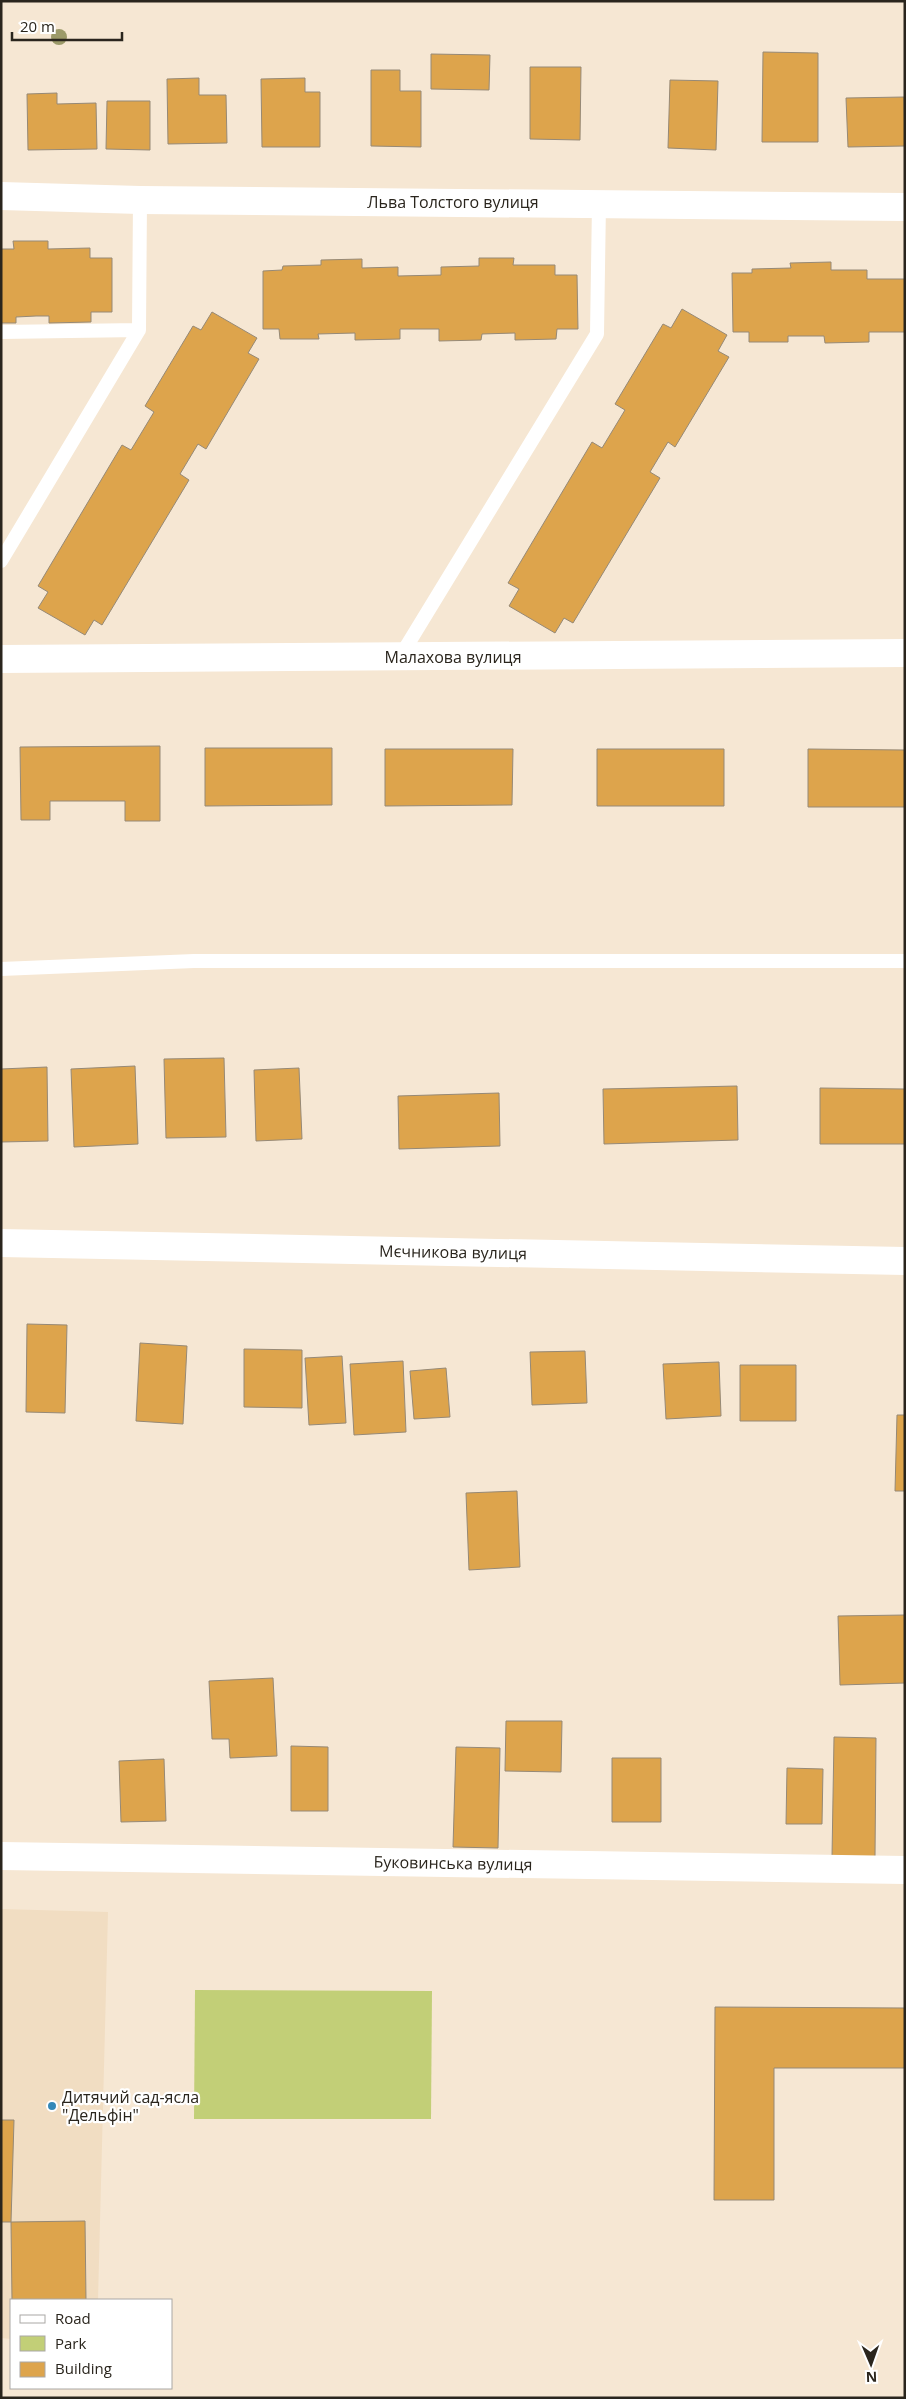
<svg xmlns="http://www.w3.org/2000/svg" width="906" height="2399" font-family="'Open Sans',sans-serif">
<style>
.built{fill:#f1ddc2}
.green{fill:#c2cf77}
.building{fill:#dda44c;stroke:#968976}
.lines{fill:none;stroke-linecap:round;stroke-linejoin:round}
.lane{stroke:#fff;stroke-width:14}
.street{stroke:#fff;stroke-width:28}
.tree{fill:#9c9a69}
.poi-dot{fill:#3488b8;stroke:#fff;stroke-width:2}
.labels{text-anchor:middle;stroke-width:4.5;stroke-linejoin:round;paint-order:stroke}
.street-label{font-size:16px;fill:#2a251d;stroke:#fff}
.poi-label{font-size:16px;fill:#2a251d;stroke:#fff;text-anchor:start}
</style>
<rect width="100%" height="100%" fill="#f6e7d3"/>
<path class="built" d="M1,1909L108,1912L98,2300H11V2339L1,2338Z"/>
<path class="green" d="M195,1990L432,1991L431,2119H194Z"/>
<path class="building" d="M763,52L818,53V142H762Z
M431,54L490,55L489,90L431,89Z
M530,67H581L580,140L530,139Z
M371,70H400V91H421V147L371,146Z
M199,78V95H226L227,143L168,144L167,79Z
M305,78V92H320V147H262L261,79Z
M670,80L718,81L716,150L668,148Z
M57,93V104L96,103L97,149L28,150L27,94Z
M904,97L905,146L848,147L846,98Z
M107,101H150V150L106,149Z
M13,241H48V249L90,248V258H112V312H91V322L49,323V316H36L16,317V323H1V249H14Z
M479,258H514L513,265H555V275H577L578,329H557L556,339L515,340V333L482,334L481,340L439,341V329H400V339L355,340V333L318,334L319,339H280L279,329H263V271L282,270L283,266L321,265V260L362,259V268L398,267V276L441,275V267L479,266Z
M831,262V270H867V279H905V332H869V342L825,343L824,336H788V342H749V332H733L732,273H752V269L791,268L790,263Z
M682,309L727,335L718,351L729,357L675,447L668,442L650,472L660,478L573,623L564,618L555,633L509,606L519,589L508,583L592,442L602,448L625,410L615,404L663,324L671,328Z
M212,312L257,338L248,353L259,359L206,449L198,444L180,474L189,480L102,625L94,620L85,635L38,608L48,592L38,586L122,445L131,450L154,412L145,406L193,326L201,330Z
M160,746V821H125V801H50V820H21L20,747Z
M205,748H332V805L205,806Z
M385,749H513L512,805L385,806Z
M597,749H724V806H597Z
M808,749L905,750V807H808Z
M224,1058L226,1137L166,1138L164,1059Z
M135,1066L138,1144L74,1147L71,1069Z
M47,1067L48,1141L1,1142V1069Z
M299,1068L302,1139L256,1141L254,1070Z
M737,1086L738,1140L604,1144L603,1089Z
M820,1088L905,1089V1144H820Z
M499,1093L500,1146L399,1149L398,1096Z
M27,1324L67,1325L65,1413L26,1412Z
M140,1343L187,1346L183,1424L136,1421Z
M244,1349L302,1350V1408L244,1407Z
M585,1351L587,1403L532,1405L530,1352Z
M342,1356L346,1423L309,1425L305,1358Z
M403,1361L406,1432L354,1435L350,1364Z
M719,1362L721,1416L666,1419L663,1364Z
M740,1365H796V1421H740Z
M446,1368L450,1417L414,1419L410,1371Z
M897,1415H905V1491H895Z
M517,1491L520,1567L469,1570L466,1493Z
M905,1615V1683L840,1685L838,1616Z
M273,1678L277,1756L230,1758L229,1739H212L209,1681Z
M506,1721H562L561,1772L505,1771Z
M834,1737L876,1738L875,1857H832Z
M291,1746L328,1747V1811H291Z
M456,1747L500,1748L498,1848L453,1847Z
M612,1758H661V1822H612Z
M164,1759L166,1821L121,1822L119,1761Z
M787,1768L823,1769L822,1824H786Z
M715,2007L905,2008V2068H774V2200H714Z
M1,2120H14L11,2222H1Z
M85,2221L86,2300H12L11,2222Z"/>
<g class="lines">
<path class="lane" d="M1,332L139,330
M1,561L139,330L140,200
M400,657L597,334L599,203
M1,969L194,961H905"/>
<path class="street" d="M1,196L140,200L905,207
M1,659L905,653
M1,1243L905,1261
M1,1856L905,1870"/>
</g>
<circle class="tree" cx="59" cy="37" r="8"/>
<circle class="poi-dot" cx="52" cy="2106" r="5"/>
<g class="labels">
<g class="street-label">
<text x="453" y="208">Льва Толстого вулиця</text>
<text x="453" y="663">Малахова вулиця</text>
<text transform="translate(453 1252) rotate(1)" y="6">Мєчникова вулиця</text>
<text transform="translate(453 1863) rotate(1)" y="6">Буковинська вулиця</text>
</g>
<g class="poi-label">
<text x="62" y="2103">Дитячий сад-ясла<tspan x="62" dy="18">"Дельфін"</tspan></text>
</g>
</g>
<rect width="906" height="2399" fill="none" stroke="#2a251d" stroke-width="5"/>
<rect x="10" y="2299" width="162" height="90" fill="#ffffff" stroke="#aaa8a5"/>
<rect x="20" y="2315" width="25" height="8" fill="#ffffff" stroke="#aaa8a5"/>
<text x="55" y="2324" font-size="15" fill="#2a251d">Road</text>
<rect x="20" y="2336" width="25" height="15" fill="#c2cf77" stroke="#aaa8a5"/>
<text x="55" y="2349" font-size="15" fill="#2a251d">Park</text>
<rect x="20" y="2362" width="25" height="15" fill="#dda44c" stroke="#aaa8a5"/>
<text x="55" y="2374" font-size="15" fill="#2a251d">Building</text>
<g transform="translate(871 2364) rotate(178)" stroke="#ffffff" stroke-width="4" paint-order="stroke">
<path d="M0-4L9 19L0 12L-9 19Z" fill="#2a251d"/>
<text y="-8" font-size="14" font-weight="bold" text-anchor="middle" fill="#2a251d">N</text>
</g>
<path d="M12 32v8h110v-8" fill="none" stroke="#2a251d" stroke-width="2.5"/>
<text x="20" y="32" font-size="15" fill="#2a251d" stroke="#ffffff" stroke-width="4" paint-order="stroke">20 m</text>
</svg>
